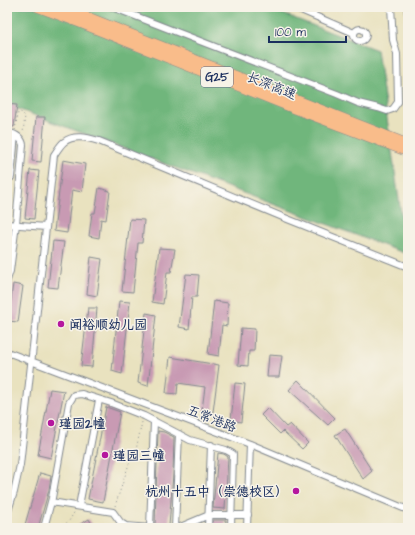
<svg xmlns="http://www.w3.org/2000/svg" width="415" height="535" font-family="'Architects Daughter','LXGW WenKai TC',sans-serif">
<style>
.forest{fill:#6fb67c;stroke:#45726d}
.building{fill:#c89ab3}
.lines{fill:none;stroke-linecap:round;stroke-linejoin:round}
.minor-casing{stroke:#82888e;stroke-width:8}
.major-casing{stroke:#82888e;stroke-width:8}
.highway-casing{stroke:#82888e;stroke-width:10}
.path{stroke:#82888e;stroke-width:1;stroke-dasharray:1 3;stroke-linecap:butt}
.minor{stroke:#fff;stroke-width:6}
.major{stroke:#f9bc8a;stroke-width:7}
.highway{stroke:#f9bc8a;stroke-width:9}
.poi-dot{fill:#b5179e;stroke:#f7f3e8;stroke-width:1.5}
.labels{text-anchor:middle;stroke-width:3;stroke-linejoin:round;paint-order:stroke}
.shield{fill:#f7f3e8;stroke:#5d6a87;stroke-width:1}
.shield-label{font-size:12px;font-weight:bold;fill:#1b2f5e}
.street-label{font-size:13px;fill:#1b2f5e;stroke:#f7f3e8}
.poi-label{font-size:13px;font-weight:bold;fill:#1b2f5e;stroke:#f7f3e8;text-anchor:start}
</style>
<rect width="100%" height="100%" fill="#f7f3e8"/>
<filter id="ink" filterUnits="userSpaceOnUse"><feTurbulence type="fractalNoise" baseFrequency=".025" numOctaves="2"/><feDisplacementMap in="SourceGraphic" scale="8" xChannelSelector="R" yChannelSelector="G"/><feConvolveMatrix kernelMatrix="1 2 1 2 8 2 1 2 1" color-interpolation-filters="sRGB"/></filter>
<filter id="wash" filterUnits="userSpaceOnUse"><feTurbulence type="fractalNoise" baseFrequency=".012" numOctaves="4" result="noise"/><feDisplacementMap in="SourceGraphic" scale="16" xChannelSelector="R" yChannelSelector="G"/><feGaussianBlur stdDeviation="0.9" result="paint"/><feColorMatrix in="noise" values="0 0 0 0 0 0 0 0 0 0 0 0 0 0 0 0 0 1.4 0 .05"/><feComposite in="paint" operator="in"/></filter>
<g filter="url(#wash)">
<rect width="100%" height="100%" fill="#e9e2bf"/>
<path class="forest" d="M7,7H265L377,50L407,254L7,105Z"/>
<g id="blocks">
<path class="building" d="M7,104L17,105L14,127L7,126Z
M36,117H45L41,162L32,161Z
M63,160L85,164L82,192L72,190L67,233L54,231Z
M30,170L39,171L34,219L25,218Z
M99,188L110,191L106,220L101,219L99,238L89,236L92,213H95Z
M130,219L144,220L142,243H138L133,292L122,291Z
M53,241L64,242L58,288L48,287Z
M159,248L175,249L171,272H167L163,304L152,302Z
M91,257L102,259L97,296L87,294Z
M186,274L199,275L197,297H192L189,329L179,327Z
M13,284L23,286L18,322L8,321Z
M119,301L130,302L122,374L112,371Z
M214,301L228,303L227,326L222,325L219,356L208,354Z
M88,308H97L92,367L81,366Z
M146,313L156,315L148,386L138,383Z
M241,328L255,329L254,351H249L248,366L238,365Z
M269,355L282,356L279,377H267Z
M170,357L219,365L213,412L202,410L205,387L178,383L177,394L166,393Z
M298,380L335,418L328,425L289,390Z
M235,383L245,384L241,422L231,420Z
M50,389L64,391L51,458L38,455Z
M106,407L120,412L103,502L88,499Z
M268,408L286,427L290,424L308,443L302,449L283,431L280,434L261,415Z
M345,429L372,471L363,479L335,435Z
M158,431L164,432L174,437L173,474L169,526L155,525Z
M218,453L224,454L228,457L225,509L213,508Z
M40,473L51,476L49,490L38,528H24Z
M89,519L94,528H74Z
M213,520H226L225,528H212Z"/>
</g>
</g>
<g filter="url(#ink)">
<use href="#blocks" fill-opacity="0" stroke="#82888e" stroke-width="1"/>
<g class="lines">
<g class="minor-casing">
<path id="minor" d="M112,7L337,94L358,103L378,108L387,111L393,109L398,102L397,54L393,40L391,7
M294,7L354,33
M354 35a6 6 0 1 1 12 0a6 6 0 1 1-12 0Z
M7,132C15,134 22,137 23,145L16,224L10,271L7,280
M11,177L15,135
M7,224L46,227
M7,352L250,444L408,510
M51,502L113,512L121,523L126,526L150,528
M79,506L99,400
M7,514L14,492L20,465L54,155C57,151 60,145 64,142C74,134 88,138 99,141L285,218L408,267
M150,527L154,421
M44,528L52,498L69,403L74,395L82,394L111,403L144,416L190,440L226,450L233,454L231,528
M175,528L179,434
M178,528L209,515H248
M208,528L211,445
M247,528L250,444"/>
</g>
<g class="major-casing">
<path id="major" d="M407,7L408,15"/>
</g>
<g class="highway-casing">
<path id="highway" d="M37,7L80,23L290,107L408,152
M60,7L83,15L408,144"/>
</g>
<path class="path" d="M15,130L18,113L21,112L25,116L23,133
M115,506L133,452L136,450L142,422
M66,525L68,528
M60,528L69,521L75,511"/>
<use href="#minor" class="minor"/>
<use href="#major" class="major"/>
<use href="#highway" class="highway"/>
</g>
</g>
<g class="poi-dot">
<circle cx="61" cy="324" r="4"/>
<circle cx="51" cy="423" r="4"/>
<circle cx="105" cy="455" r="4"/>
<circle cx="296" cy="491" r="4"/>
</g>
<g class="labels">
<rect class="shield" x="201" y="67" width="32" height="20" rx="3"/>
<g class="shield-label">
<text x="217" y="81">G25</text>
</g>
<g class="street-label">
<text transform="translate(272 85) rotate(22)" y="5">长深高速</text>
<text transform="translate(212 418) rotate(21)" y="5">五常港路</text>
</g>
<g class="poi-label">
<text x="69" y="329">闻裕顺幼儿园</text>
<text x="59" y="428">瑾园2幢</text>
<text x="113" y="460">瑾园三幢</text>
<text x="288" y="496" text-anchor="end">杭州十五中（崇德校区）</text>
</g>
</g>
<rect width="415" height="535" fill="none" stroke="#f7f3e8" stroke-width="24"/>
<path d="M269 36v6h77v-6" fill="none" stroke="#1b2f5e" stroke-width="2"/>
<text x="275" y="36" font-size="12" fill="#1b2f5e" stroke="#f7f3e8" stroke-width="3" paint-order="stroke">100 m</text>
</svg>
